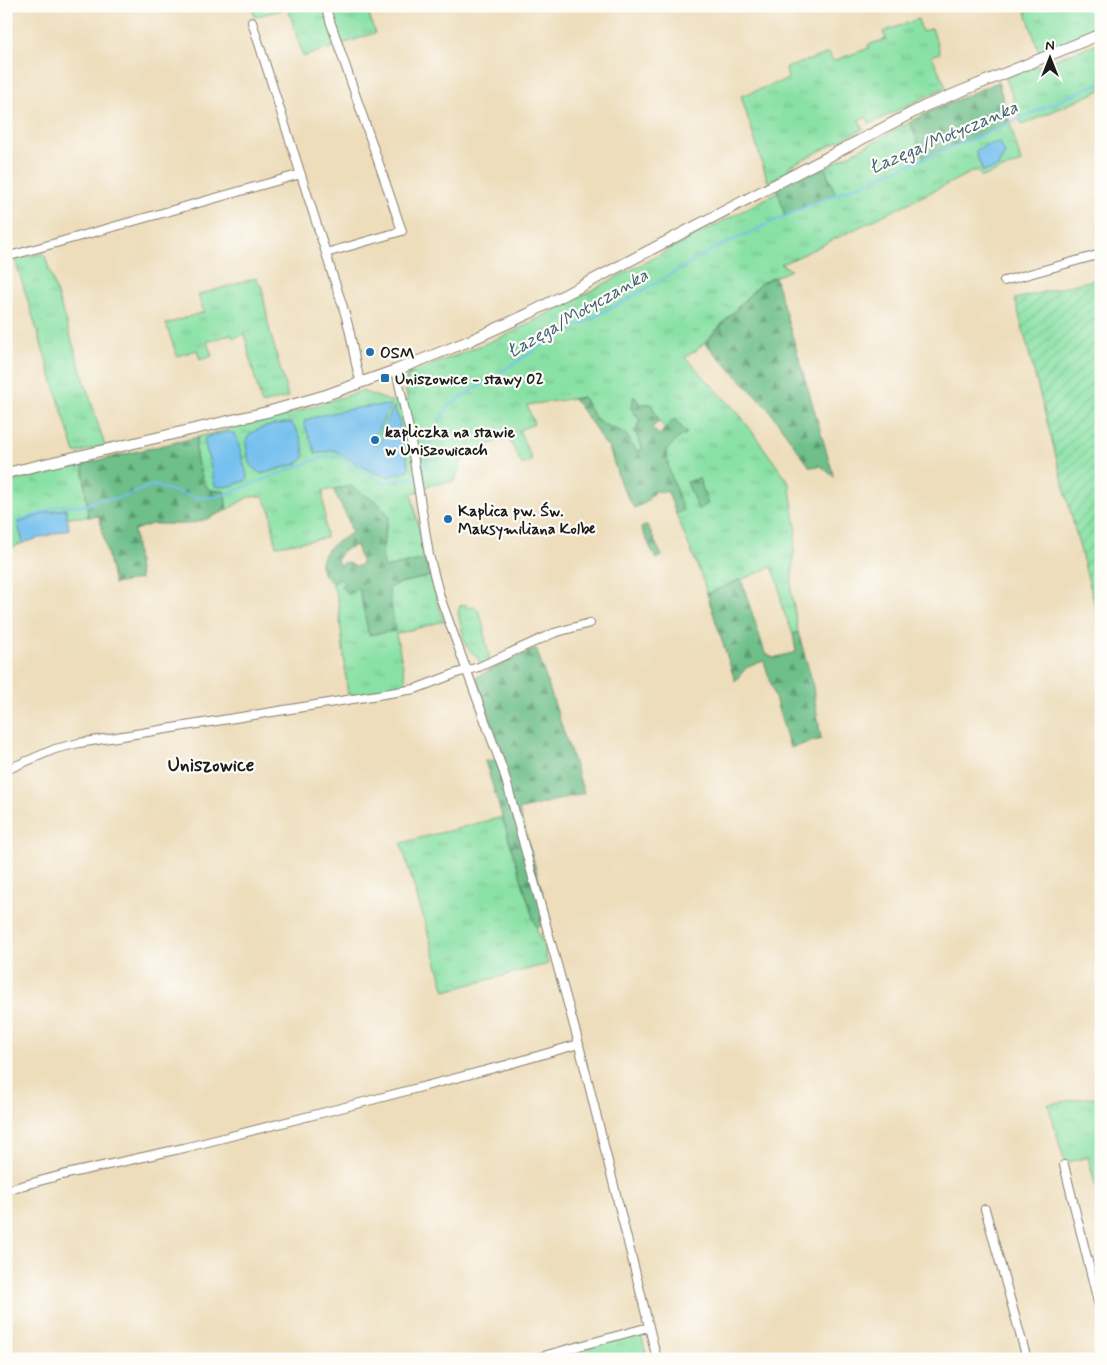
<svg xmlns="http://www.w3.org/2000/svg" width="1107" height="1365" font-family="Mynerve,sans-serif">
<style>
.grass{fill:url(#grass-tufts);stroke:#527e60}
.forest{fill:url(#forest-firs);stroke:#456e53;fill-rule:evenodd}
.garden{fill:url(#garden-furrows);stroke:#527e60}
.water{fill:#74c0ee;stroke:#486e85}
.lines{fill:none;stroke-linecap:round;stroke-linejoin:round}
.stream{stroke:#74c0ee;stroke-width:2}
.minor-casing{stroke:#847c6c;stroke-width:10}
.tertiary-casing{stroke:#847c6c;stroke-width:12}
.minor{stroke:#fff;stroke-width:8}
.tertiary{stroke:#fff;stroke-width:10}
.poi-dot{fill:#1f6fb2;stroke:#fdfcf7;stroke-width:2}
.labels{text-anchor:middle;stroke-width:4.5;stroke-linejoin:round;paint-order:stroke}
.poi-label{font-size:16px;font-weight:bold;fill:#1c1c1c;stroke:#fdfcf7;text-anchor:start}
.water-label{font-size:18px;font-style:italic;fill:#3f5e70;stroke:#fdfcf7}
.quarter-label{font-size:19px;font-weight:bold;fill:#1c1c1c;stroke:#fdfcf7}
</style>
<defs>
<pattern id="grass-tufts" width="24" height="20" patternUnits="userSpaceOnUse" patternTransform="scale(1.25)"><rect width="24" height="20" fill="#89e1a5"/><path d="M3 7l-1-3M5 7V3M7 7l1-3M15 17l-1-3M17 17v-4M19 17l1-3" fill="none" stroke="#76c08d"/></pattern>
<pattern id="forest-firs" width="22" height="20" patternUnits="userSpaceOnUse" patternTransform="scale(1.25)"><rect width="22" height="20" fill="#6ebf8a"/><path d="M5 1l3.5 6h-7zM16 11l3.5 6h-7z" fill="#5a9a70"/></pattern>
<pattern id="garden-furrows" width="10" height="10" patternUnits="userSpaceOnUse" patternTransform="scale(1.25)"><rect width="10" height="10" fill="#89e1a5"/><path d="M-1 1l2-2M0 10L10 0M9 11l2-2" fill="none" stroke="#76c08d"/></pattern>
</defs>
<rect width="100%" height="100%" fill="#fdfcf7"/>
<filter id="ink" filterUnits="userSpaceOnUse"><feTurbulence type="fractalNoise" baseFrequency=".02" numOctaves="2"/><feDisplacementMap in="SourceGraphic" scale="10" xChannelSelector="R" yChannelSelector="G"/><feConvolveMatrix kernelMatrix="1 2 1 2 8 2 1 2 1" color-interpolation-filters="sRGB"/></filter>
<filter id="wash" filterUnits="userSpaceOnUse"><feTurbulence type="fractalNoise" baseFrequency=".0096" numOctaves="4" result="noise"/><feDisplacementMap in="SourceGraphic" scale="20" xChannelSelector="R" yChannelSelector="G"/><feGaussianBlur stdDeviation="1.12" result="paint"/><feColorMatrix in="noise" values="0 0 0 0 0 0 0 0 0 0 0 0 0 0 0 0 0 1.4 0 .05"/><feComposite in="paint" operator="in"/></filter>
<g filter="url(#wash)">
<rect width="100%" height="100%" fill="#edddbb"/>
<path class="grass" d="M251,6H366L375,33L303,57L288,8L255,17Z
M1024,6H1101V29L1039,53Z
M918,19L922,32L932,28L940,53L932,56L946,87L870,124L866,117L859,120L863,129L788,167L789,171L768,182L741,96L788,79L786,68L829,53L833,61L869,48L868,45L886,39L883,32Z
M1101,42V90L1022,125L1006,78Z
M998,82L1021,162L982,177L976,170L800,256L781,264L791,270L761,283L697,350L685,357L740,415L789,483L796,527L791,590L798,632L793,634L782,607L779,584L772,567L707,594L702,577L676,514L683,510L669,470L666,451L676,440L686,433L675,419L666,429L659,421L651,404H640L635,397L631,408L640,420L635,431L643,450L637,451L624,432C600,425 594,420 583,397L527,405L534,424L519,430L532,460L522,465L507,435L462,460L455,481L430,485L412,495L425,559L385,568C379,551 385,533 389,516L351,486L323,491L326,538L276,546L270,509L262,496L248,497L227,510L224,491L209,490C200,477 192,453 198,437L276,418L362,391L389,401L408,400L405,389L407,375L509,334L932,111Z
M44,253L105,446L75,453L15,259Z
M256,278L262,288L269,328L288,397L262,404L250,359L245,334L233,338L231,334L207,342L212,356L200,360L197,350L177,356L166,324L204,312L198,295Z
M83,464L88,517H67L66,509L49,512L18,523L23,543L6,550V483Z
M431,576L436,597L444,621L396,634L407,686L348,696L338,600L332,583L339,578L359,588L369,635L391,607L389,588L400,583Z
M466,604L467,608L474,606L478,610L485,628L484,634L490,660L481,664L478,659L466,646L458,613L460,606Z
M502,817L540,939L543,942L548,964L445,991L401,843Z
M1101,1096V1185L1096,1187L1088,1157L1065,1163L1048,1104Z
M641,1333L647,1359H544Z"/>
<path class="forest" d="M998,82L1009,123L924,159L910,122L932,111Z
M823,164L836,194L785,216L777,188Z
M775,277L834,477L821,466L810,467L766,406L705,343L761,283Z
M634,396L640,404H651L659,421L652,428L659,435L674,419L687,433L676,440L666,451L669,470L683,510L676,514L668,492L655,491L645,503L634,508L621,485L609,448L602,441L595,428L574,399L583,397C594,420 599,424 624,432L637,451L643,449L635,431L640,420L631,408Z
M198,437C192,453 200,477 209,490L224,491L227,510L207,519L189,524H152L134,530L140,579L114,584L99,516L88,517L83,464Z
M699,478L708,504L698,510L687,482Z
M350,486L377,502L389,516C385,533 379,551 385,568L425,559L431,576L400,583L389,588L395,631L369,635L359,588L349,594L341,587L344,582L339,578L332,583C329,580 323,575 322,571C315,552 340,540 352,533L347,517L333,489ZM356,545L362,564L356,567L346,562L339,565L337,560L342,551Z
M647,525L662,556L656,559L641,528Z
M741,579L765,653L773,658L796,652L793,634L798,632L812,681L821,739L790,748L764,661L747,667L735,681L707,594Z
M536,648L584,793L519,810L551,922L536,927L485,761L504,759L476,677Z"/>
<path class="garden" d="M1101,278V629L1015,299Z"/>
<path class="water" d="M1000,142L1005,154L999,164V167L983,172L975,151L986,145Z
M391,405L377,432L370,437L371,443L376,445L381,442L382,437L380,433L394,407L398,417L409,467L407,472L387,477L368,470L334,450L316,454L304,424L305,420C334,411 362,406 391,405Z
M285,423H291C300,433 304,444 304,457L299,463L261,474C254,470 250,465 248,456C248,452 246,448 246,444C246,428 273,425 285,423Z
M228,432L234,434L237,439L248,479C238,484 226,489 215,486L204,439L209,436Z
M66,509L69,529L23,543L18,523L49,512Z"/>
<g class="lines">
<path class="stream" d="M419,476L426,466L432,433L448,406L546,343L632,297L716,248L805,207L999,128L1101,82
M16,522L44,512L51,508L62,505L85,506L99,499H113L130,495L152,485L197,498L221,496L323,457L336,456L384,483L415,477
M6,525H9"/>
</g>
</g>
<g filter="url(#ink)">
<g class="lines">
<g class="minor-casing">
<path id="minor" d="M325,6L402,231L326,253
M252,22L326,253C332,276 341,298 347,321C353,342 354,363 361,383
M6,257L301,174
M1004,281L1101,254
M396,370L409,429L429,555L440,597L504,773L576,1033L657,1359
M6,770L55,749L79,743L415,689L457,673L479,667L554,633L590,623
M1064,1165L1101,1314
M6,1190L62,1175L184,1148L341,1108L506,1065L579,1044
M985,1209L1027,1359
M532,1359L649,1327"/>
</g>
<g class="tertiary-casing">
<path id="tertiary" d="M6,473L267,412L326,395L396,370L469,341L528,314L925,106L1101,34"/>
</g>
<use href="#minor" class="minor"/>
<use href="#tertiary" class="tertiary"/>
</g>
</g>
<g class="poi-dot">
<circle cx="370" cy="352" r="5"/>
<rect x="380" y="373" width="10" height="10" rx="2.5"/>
<circle cx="375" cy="440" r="5"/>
<circle cx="448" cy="519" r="5"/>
</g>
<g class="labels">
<g class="poi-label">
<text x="380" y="358">OSM</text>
<text x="395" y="384">Uniszowice - stawy 02</text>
<text x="385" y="437">kapliczka na stawie<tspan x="385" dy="18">w Uniszowicach</tspan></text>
<text x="458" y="516">Kaplica pw. Św.<tspan x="458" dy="18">Maksymiliana Kolbe</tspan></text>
</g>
<g class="water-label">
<text transform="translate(943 137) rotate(-23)" y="6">Łazęga/Motyczanka</text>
<text transform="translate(577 313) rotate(-30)" y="6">Łazęga/Motyczanka</text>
</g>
<g class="quarter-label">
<text x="211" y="771">Uniszowice</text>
</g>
</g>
<rect width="1107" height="1365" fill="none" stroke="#fdfcf7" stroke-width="25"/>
<g transform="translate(1050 58)" stroke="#fdfcf7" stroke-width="4" paint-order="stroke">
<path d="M0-4L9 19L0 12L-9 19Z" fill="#1c1c1c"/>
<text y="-8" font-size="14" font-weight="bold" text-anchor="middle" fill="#1c1c1c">N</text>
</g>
</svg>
